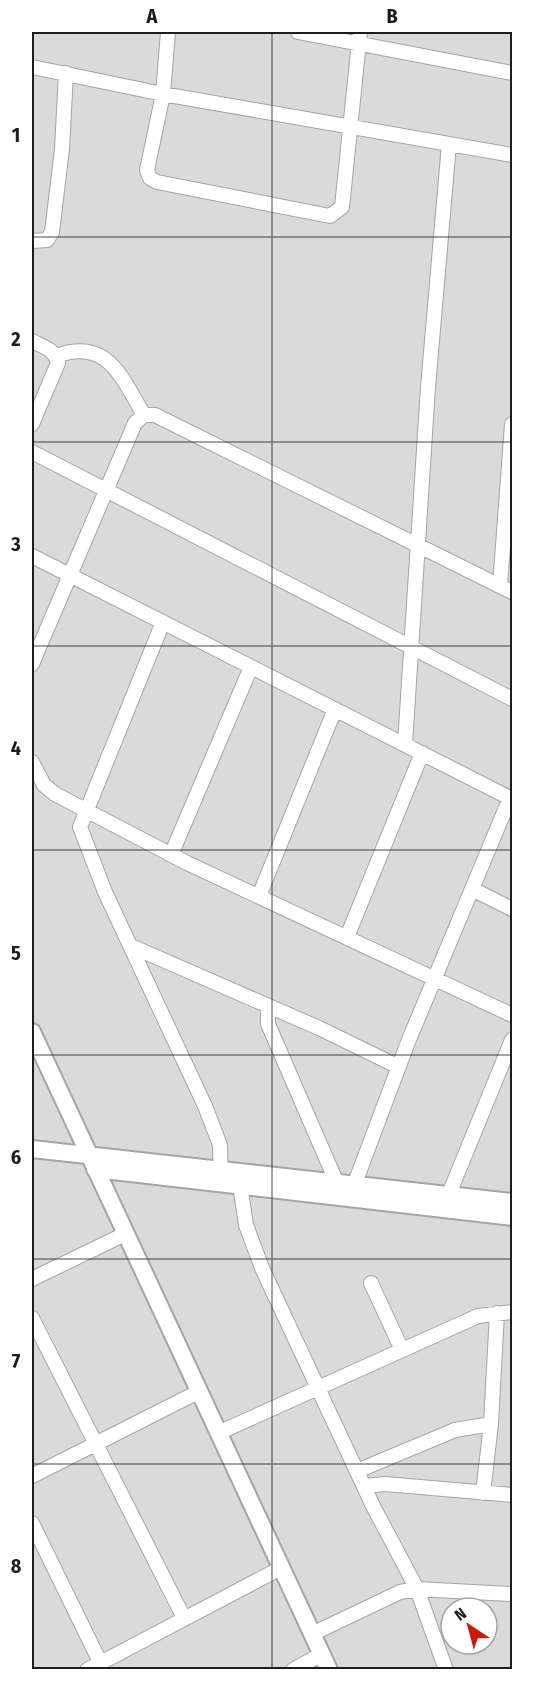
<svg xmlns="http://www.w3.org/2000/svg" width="544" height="1701" font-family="'Fira Sans Condensed',sans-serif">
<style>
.residential{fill:#dbdada;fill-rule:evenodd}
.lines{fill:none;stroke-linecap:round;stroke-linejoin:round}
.minor-casing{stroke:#a4a4a4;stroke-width:16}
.tertiary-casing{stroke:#a4a4a4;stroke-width:20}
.minor{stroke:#fff;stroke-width:14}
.tertiary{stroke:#fff;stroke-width:16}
.grid{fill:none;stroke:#1d1d1d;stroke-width:1.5;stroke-opacity:0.55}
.neatline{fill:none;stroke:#1d1d1d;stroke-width:2}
.grid-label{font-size:20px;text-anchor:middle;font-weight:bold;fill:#1d1d1d}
</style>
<rect width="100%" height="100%" fill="#eeece3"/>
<path class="residential" d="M32,32H512V1669L32,1670ZM451,1608H487V1644H451Z"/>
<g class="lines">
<g class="minor-casing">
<path id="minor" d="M168,32L163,94L147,170L150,178L157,182L330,216L342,207L360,32
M298,32L512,73
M32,67L163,94L512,155
M32,241L47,240L52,232L62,149L66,73
M32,341C43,347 55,349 58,363L32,424
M56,356C108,337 121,377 144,415
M32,452L512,699
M32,556L512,799
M500,586L512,424
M163,622L80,827L105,892L205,1106L220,1145L221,1180
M32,664L135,423L144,415H155L512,592
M405,744L428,387L449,144
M32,762L44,785L55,794L187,863L512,1015
M171,855L251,667
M474,890L512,909
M259,896L335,709
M347,937L422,753
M131,946L319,1028L399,1067
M268,1006V1024L336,1181
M355,1183L408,1042L510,798
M240,1185L246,1225L262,1268L373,1506L417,1589L446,1670
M449,1194L512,1040
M32,1279L125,1234
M371,1283L402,1350
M32,1318L184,1618
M218,1433L478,1316L512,1312
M357,1471L455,1430L491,1424
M32,1476L198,1392
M364,1486L385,1484L512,1495
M483,1493L491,1424L497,1313
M32,1523L100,1662
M312,1634L400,1592L417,1589L512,1594
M87,1670L281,1568
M293,1670L322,1654"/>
</g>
<g class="tertiary-casing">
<path id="tertiary" d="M32,1032L329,1670
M32,1149L512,1202
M95,1169L512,1217"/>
</g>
<use href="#minor" class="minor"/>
<use href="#tertiary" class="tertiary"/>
</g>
<path class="grid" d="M272,32V1670M32,237H512M32,442H512M32,646H512M32,850H512M32,1055H512M32,1259H512M32,1464H512"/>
<rect width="544" height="1701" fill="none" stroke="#ffffff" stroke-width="66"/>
<g transform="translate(469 1626) rotate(324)"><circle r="28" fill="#ffffff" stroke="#a5a5a5" stroke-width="1.5"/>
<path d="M0-4.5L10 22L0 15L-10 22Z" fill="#ca1c00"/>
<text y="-9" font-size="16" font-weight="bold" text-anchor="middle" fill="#1d1d1d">N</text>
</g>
<rect x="33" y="33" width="478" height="1635" class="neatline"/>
<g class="grid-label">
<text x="152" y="23">A</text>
<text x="392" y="23">B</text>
<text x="16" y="142">1</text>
<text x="16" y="346">2</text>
<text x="16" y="551">3</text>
<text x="16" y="755">4</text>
<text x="16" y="960">5</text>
<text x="16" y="1164">6</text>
<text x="16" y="1368">7</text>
<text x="16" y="1573">8</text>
</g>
</svg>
